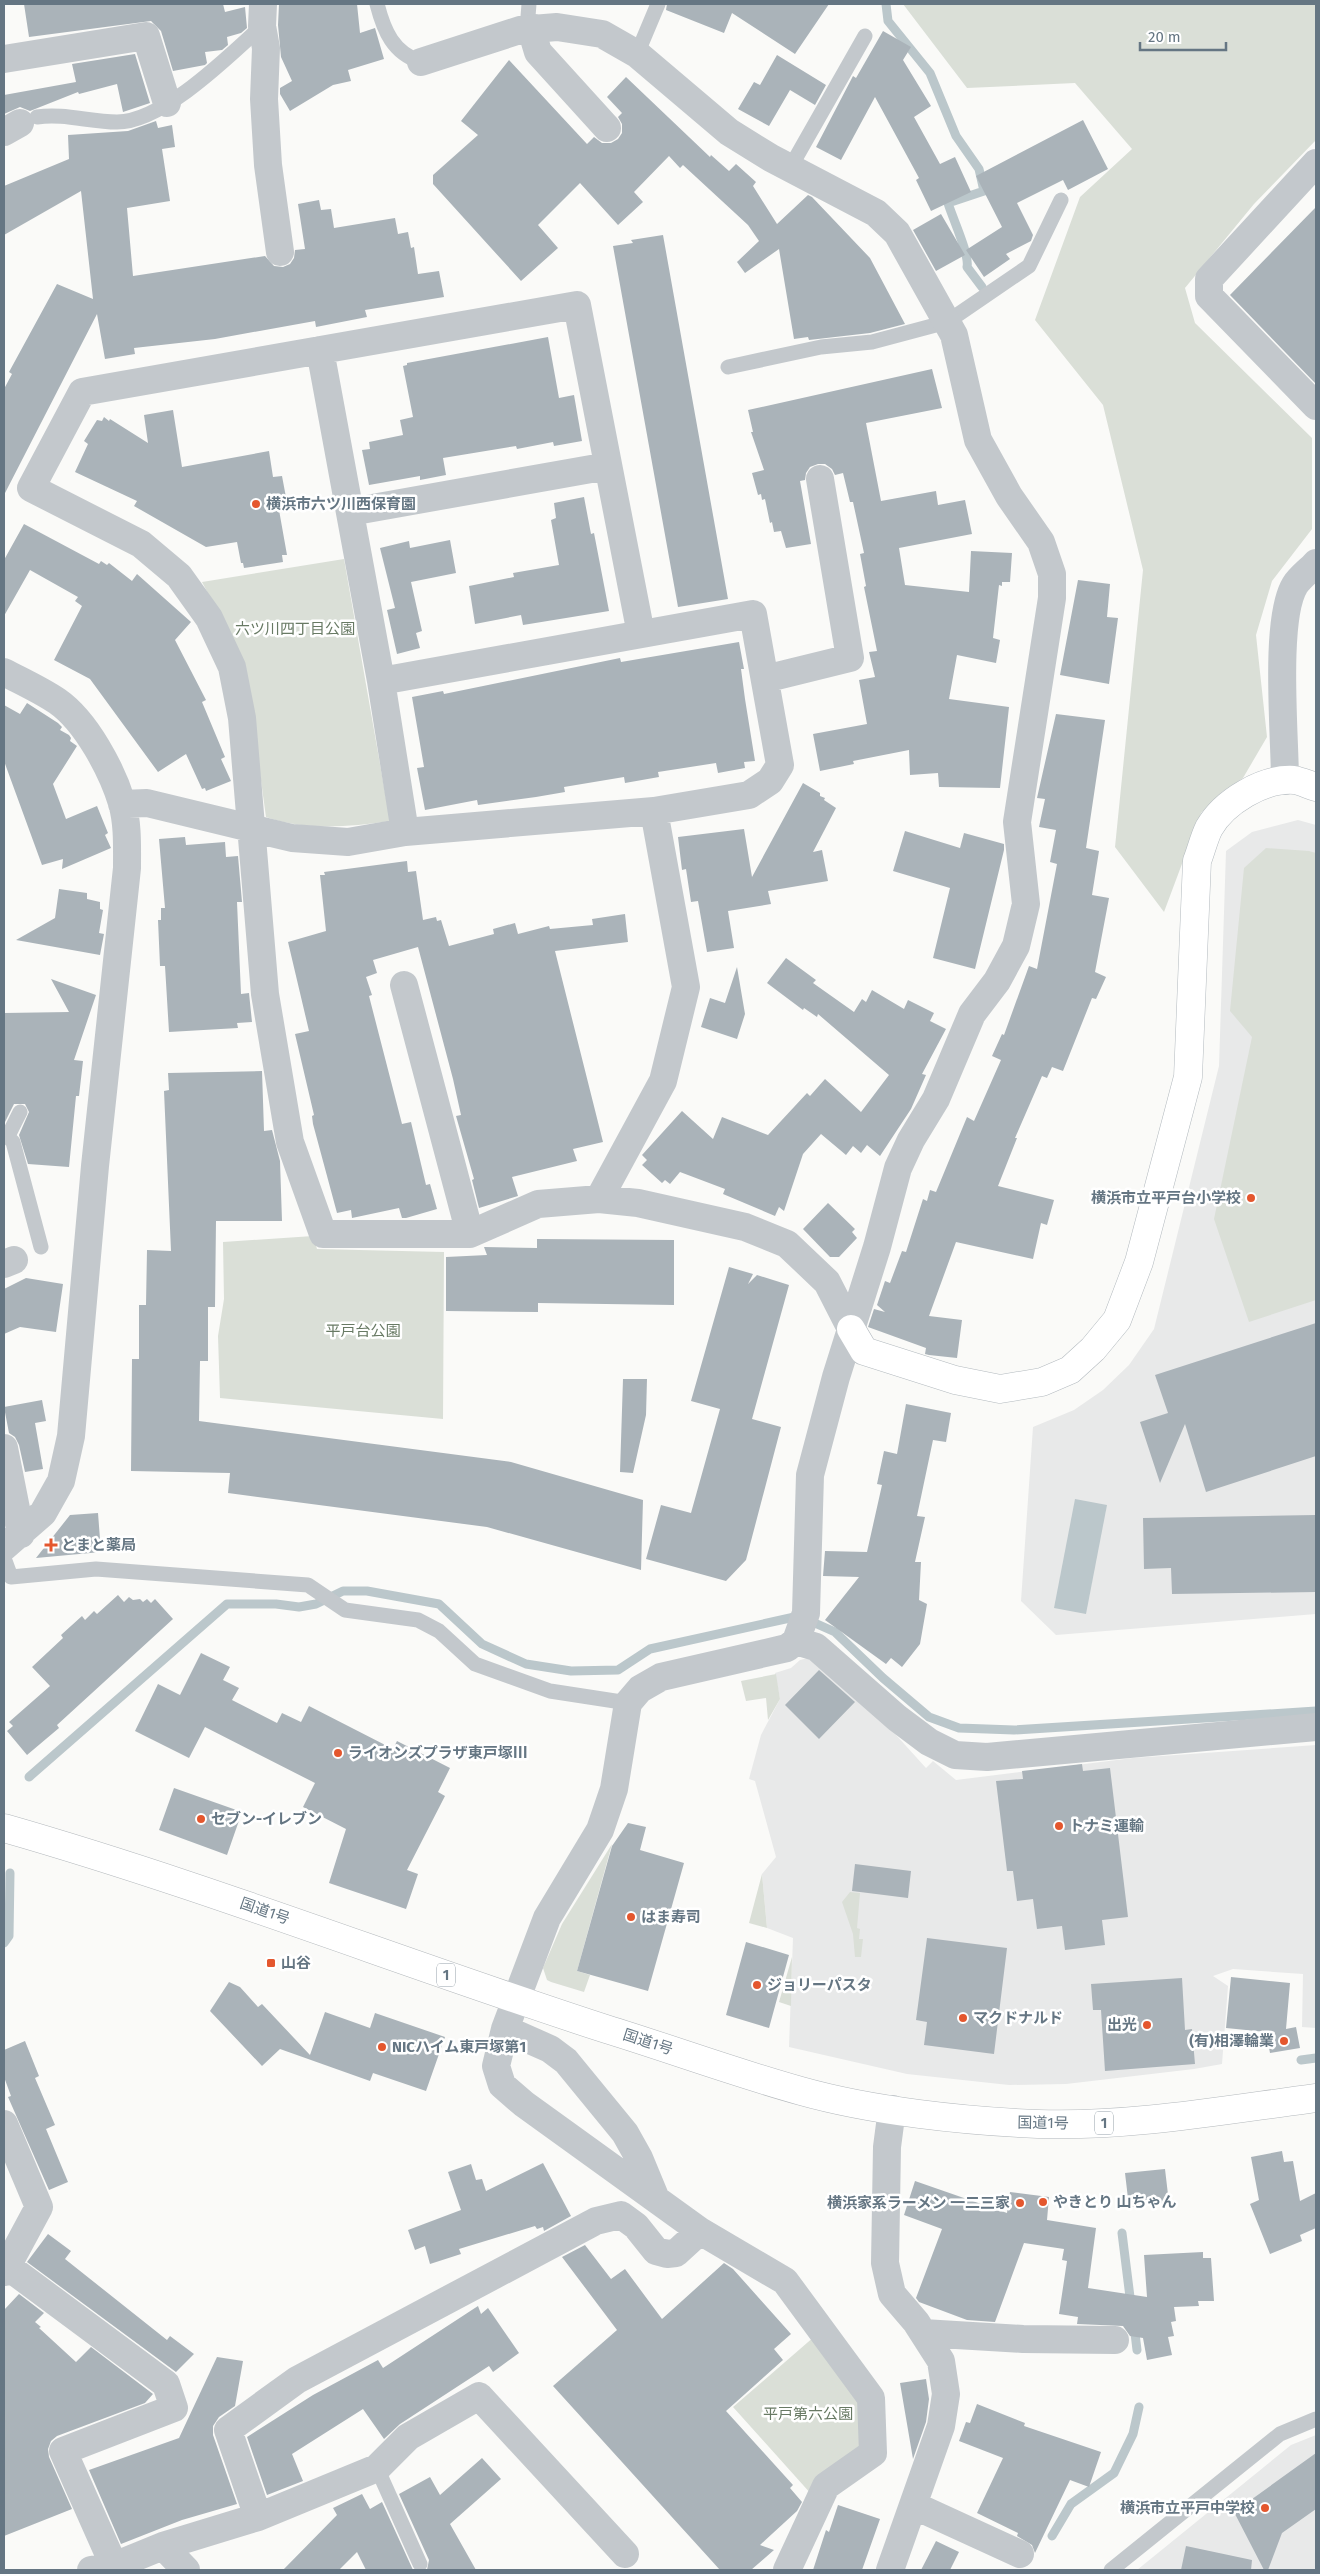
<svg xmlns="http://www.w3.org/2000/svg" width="1320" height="2574" font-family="'Fira Sans','Noto Sans JP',sans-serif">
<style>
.built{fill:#e8e9e9}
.green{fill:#dadfd7}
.water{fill:#bbc7cb}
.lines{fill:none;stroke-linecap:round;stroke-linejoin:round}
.stream{stroke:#bbc7cb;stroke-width:9}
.building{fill:#aab3b9}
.secondary-casing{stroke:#b3babf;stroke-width:29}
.highway-casing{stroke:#b4b9bd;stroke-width:29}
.lane{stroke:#c3c8cc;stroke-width:15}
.street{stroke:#c3c8cc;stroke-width:28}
.secondary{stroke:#fff;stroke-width:28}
.highway{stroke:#fff;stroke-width:28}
.poi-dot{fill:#e4572e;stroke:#fff;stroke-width:2}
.labels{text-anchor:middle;stroke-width:5;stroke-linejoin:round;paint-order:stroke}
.shield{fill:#fff;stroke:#939fa8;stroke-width:1}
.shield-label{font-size:14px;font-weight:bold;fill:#657683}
.poi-label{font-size:15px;font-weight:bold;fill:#657683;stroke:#fff;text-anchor:start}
.park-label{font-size:15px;fill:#687a64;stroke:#fff}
.street-label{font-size:15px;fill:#657683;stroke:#fff}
</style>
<rect width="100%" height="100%" fill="#fafaf8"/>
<path class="built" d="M1298,820L1316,825V1614L1056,1635L1021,1601L1033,1427L1074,1410L1103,1390L1129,1365L1154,1329L1219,1066L1226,851L1252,832Z
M808,1658L858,1693L926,1768L933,1761L956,1780L1133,1758L1316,1745V2028L1302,2027L1303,1974L1233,1969L1213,1976L1228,1986L1222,2064L1194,2069L1066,2084L1009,2085L907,2074L789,2047L793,1938L767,1928L762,1874L776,1857L755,1781L749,1779L761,1735L780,1699L775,1673L791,1668L800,1660Z
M1316,2435V2570H1137L1291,2445Z"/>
<path class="green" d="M903,4H1316V140L1254,204L1185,288L1195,323L1312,438V529L1272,581L1256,635L1267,737L1243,778L1222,792L1201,813L1164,912L1115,847L1143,570L1103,405L1035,320L1080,197L1132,149L1075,83L967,88Z
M344,559L390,821C347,827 307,831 266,817L245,664L202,582Z
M1266,848L1309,851L1316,853V1300L1249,1322L1214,1219L1252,1037L1230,1011L1244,868Z
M313,1236L317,1249L444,1252L443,1419L220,1398L218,1336L224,1299L223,1242Z
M776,1674L780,1699L768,1720L766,1698L746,1701L741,1681Z
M612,1844L577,1971L590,1975L584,1992L551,1982L547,1980L543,1968L562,1924Z
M762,1874L767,1928L749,1923Z
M850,1892L860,1893L857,1928L860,1929L859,1939H863L861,1957H855L853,1934L842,1902Z
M792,1957L791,2006L779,2002Z
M815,2336L861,2399L864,2448L812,2495L733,2407Z"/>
<path class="water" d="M1075,1499L1107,1505L1086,1614L1054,1608Z"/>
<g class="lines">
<path class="stream" d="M886,4L888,21L930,73L956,136L979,169L984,191L948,203C952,217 970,255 967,267L982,287
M29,1777L227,1604H276L299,1607L316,1604L343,1591H367L439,1604L482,1644L526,1664L571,1671L618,1670L650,1649L799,1616L835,1632L883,1678L929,1717L959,1728L1014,1730L1316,1711
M4,1943L9,1936L10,1873
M1301,2060L1316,2058
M1122,2233L1131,2305
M1134,2325L1137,2350
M1052,2536L1071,2504L1114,2473L1133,2434L1139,2407"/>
</g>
<path class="building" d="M24,4H223L225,12L245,7L247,28L241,33L227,37L228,45L222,50L205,52L207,63L205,65L173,71L161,31L151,21L29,37Z
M279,4H357L360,33L375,28L384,59L348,70L351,81L333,85L290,111L280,94V88L292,81L281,57L278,25Z
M667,4H829L795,54L732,13L724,33L666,10Z
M883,31L911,47L903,60L931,106L914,117L940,164L955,157L971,192L931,211L916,180L919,178L875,97L841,160L816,147L853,76L856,78Z
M135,54L150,103L123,112L117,84L79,94L78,92L30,111L20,107L4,114V95L76,82L72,64Z
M777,55L826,85L815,105L790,90L769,126L738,109L754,82L760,85Z
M509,60L587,144L594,137L602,143H611L618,139L622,133V124L618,117L622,113L607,97L626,77L710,157L711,155L729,171L736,164L756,182L753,186L777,224L808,195L812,197L870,258L905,324L870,333L809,340L808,337L794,339L779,249L745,273L737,262L759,241L748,225L683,165L680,168L669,156L634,192L643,202L618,225L580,183L538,225L558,248L521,281L433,184V175L478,135L461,121Z
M1083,120L1108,169L1068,190L1063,180L1017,203L1033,235L1031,241L1006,254L1010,259L984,277L966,250L1002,227L976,176Z
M156,121L158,128L172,125L175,147L162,149L170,201L127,208L133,276L265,256L274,266L283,267L290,264L294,258L295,250L305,249L298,204L319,200L321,210L331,209L334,228L395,218L398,234L408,232L411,248L414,247L418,274L439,271L444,297L365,310L367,317L316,327L315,321L215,339L134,348L135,354L105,359L97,314L4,495V389L12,374L9,372L57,284L93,299L81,191L4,235V186L69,159L68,135L128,131Z
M1316,207V384L1230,295Z
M941,214L965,255L936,271L913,230Z
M663,235L728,599L678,607L613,246L633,243L631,240Z
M548,337L559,398L574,395L582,441L554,446L553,442L517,449L516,446L443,458L446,475L420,480V476L369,485L362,450L370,449L369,442L403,435L400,420L413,417L403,366L407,365V363Z
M932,369L942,408L866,423L881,501L936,491L938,505L965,500L972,534L899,548L905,585L969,592L971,551L1012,553L1010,582H1002V586L999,585L993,638L1000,640L996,663L957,655L949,699L1009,707L1000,788L939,787L938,773L910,775L909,750L853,761L854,764L820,771L813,734L867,724L859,680L875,677L869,652L877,651L864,587L866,586L860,554L864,553L853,502H850L843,473L835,475L832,469L825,464H818L810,467L806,473L805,480L800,481L811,544L786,548L781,531L774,532L772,522L770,523L765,499L762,500L761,494L758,495L752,473L764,470L751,432H753L748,410Z
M173,410L182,467L269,451L273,477L282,476L288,508L279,510L287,555H282L283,562L244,568L243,563H241L237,542L206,547L134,506L137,501L75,472L88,444L84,441L97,420L102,421L104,417L109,421L110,419L148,443L144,415Z
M584,497L591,534L594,533L609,611L523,625L521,615L475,624L469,586L514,577L513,573L559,565L551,520L556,518L554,503Z
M24,524L99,564L101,561L107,565L109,563L132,581L137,574L191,622L175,640L206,700L202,702L225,757L221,759L231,781L206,791L205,788L202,789L186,754L158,772L90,679L54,660L82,606L75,601L78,597L30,570L4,616V560Z
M450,540L456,573L411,582L422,631L416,633L420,648L397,654L387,610L395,608L380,548L409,541L410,548Z
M1078,580L1110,584L1107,617L1118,618L1109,684L1060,675Z
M739,642L744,669H741L745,699L755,761L744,762L745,768L718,773L716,763L658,772L659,777L625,783L624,777L564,787L565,792L536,797L478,805L477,800L425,810L417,768L424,767L412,697L443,691L444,694L620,658L621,662Z
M27,703L58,723L62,727L60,730L69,735L71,738L70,741L77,746L53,784L66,819L97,806L108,833L105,835L111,848L62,869L63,859L42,865L4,761V705L20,714Z
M1056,714L1105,720L1086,848L1099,851L1092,895L1109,898L1095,972L1106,977L1096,999L1092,998L1063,1071L1052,1067L1047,1078L1042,1076L1015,1138H1017L998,1186L1054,1200L1047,1225L1041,1223L1033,1259L956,1242L929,1316L962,1320L957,1358L929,1355L925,1354L926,1348L868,1327L874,1309L885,1312L877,1305L885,1281L890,1283L902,1251L906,1252L923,1199L927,1201L930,1190L936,1192L967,1117L974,1121L1001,1060L992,1056L1002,1034L1004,1035L1029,966L1037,969L1057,864L1050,862L1056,830L1039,827L1045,799L1037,798Z
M803,783L820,793V796L825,798L824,800L836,808L813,852L822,850L828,881L768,891L771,904L728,911L734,948L707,952L698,901L691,902L686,869L682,870L678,837L744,829L752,877Z
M905,831L960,848L964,833L1004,844V850L975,969L933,958L950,888L893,871Z
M185,837L186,845L225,842L226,857L238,856L242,902H237L241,994L249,993L252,1022L237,1023L238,1028L169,1032L165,966H160L158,920H161V908H165L159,839Z
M407,861L408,872L416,871L423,920L436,917L437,921L441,920L449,946L494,934L493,929L515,923L518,934L549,926L550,929L593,925L592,919L625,914L628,942L555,951L603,1142L573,1149L577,1161L512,1177L518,1196L479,1208L472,1180L474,1179L456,1116L461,1115L453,1079L418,947L373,960L377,973L366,977L372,995L369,996L402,1124L411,1122L426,1185L430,1184L437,1209L406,1218H402L399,1208L352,1218L351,1210L337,1213L313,1124L312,1116L314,1115L295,1034L309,1031L288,942L326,931L320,875H325L324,872Z
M59,889L87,893V899L100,902V909L103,910L99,933L104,934L100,955L16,940L55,918Z
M786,958L816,980L813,983L854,1012L862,999L866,1002L872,990L904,1009L908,1000L934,1013L930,1021L946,1029L922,1074L926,1075L911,1109L880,1156L867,1145L861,1153L853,1146L846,1155L821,1134L803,1154L784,1211L779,1207L775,1216L723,1194L725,1189L680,1172L670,1184L665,1180L662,1183L642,1165L647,1160L642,1155L682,1111L713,1139L722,1117L768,1135L807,1093L810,1096L825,1079L861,1112L889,1075L818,1014L817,1017L804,1008L803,1010L767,983Z
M737,967L745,1014L737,1039L701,1027L710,998L725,1003Z
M51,979L96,995L74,1060L83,1061L79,1096H76L69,1167L28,1164L19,1135L29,1112L25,1104H14L4,1124V1013L69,1012Z
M262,1071L264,1131L272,1130L280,1161L282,1221H216L215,1307H208V1361H200L199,1421L511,1462L643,1500L641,1570L487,1527L228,1493L230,1473L131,1471L132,1359H139V1305H146L147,1250L171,1251L164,1091L169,1090L168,1073Z
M828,1203L855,1229L852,1232L857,1238L839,1257H830L803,1229Z
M537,1239L674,1240V1305L538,1303V1312L446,1311V1257L487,1255L484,1247L537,1248Z
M729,1267L753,1274L748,1284L757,1275L789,1285L752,1419L781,1427L746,1560L726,1581L646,1559L661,1505L691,1513L720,1409L691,1401Z
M26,1278L63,1284L56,1332L20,1327L4,1334V1289Z
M1316,1323V1456L1206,1492L1185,1424L1160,1483L1140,1422L1168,1413L1155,1375Z
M623,1379H647L646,1415L633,1473L620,1472Z
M42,1400L46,1421L35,1423L43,1469L25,1472L19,1445L15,1437L9,1433L4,1407Z
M906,1404L951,1413L946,1442L933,1440L917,1516L925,1517L915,1562H921L919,1600L927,1604L920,1644L902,1667L891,1658L886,1664L825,1620L859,1577L823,1576L825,1551L867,1552L882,1485L877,1484L884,1451L897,1454Z
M98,1513L101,1552L36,1558L70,1515Z
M1316,1515V1592L1172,1594L1171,1568L1144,1569L1143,1518Z
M118,1595L124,1602L129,1597L133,1600L140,1599L143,1602L147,1599L151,1603L155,1599L173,1619L57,1725L59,1728L27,1755L7,1731L13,1726L9,1722L50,1686L32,1667L63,1638L61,1635L82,1616L85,1620L94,1611L97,1614Z
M201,1653L230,1667L223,1680L239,1688L232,1700L277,1723L282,1713L301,1722L309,1706L393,1749L397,1741L450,1768L438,1792L445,1796L407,1870L418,1874L406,1909L329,1883L346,1829L303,1807L315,1783L205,1727L189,1758L135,1731L158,1684L180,1695Z
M819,1670L855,1702L819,1739L785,1705Z
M1082,1764L1083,1771L1110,1768L1128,1917L1102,1920L1105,1945L1065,1950L1062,1926L1037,1929L1033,1899L1017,1901L1013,1871H1007L996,1781L1023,1779L1022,1771Z
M174,1788L242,1812L227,1855L159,1830Z
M628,1823L646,1827L640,1850L684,1863L648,1991L577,1971L612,1846Z
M855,1864L911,1871L908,1898L852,1891Z
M927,1938L1007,1948L994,2054L924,2045L927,2022L916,2020Z
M746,1942L789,1955L769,2028L726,2015Z
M1231,1977L1290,1983L1286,2029L1296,2027L1300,2048L1270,2053L1266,2032L1226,2028Z
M1182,1978L1185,2030L1192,2029L1195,2064L1105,2071L1101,2010H1093L1091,1984Z
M229,1982L240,1987L258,2007L262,2004L310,2055L325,2012L370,2028L375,2013L445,2037L426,2091L373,2073L370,2081L280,2049L262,2066L210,2011Z
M25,2041L39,2076L35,2078L55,2125L46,2129L68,2182L49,2190L8,2097L11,2096L4,2077V2050Z
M1282,2151L1284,2162L1293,2161L1300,2201L1316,2193V2228L1300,2235L1302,2241L1270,2254L1250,2204L1259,2200L1251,2157Z
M543,2163L571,2216L544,2231L543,2227L537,2229L535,2226L459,2249L461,2254L430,2264L425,2246L415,2250L408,2230L461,2210L448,2172L471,2164L476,2180L482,2179L486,2191Z
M1165,2169L1169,2203L1129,2207L1125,2173Z
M915,2181L1007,2213L1010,2192L1049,2197L1047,2220L1096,2228L1088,2288L1147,2297L1144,2255L1203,2252V2258H1211L1214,2301H1198L1199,2306L1174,2307L1176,2321L1171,2322L1174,2336L1168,2337L1172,2355L1147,2360L1143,2338L1130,2336L1123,2326L1077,2324L1078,2317L1059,2314L1067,2261L1062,2260L1064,2249L1024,2243L995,2322L967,2320L919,2302L916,2298L942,2229L904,2215Z
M48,2234L71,2251L65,2259L167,2340L170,2336L194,2354L176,2372L27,2262Z
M585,2245L611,2279L625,2269L662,2319L724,2263L733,2269L791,2334L774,2349L783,2360L726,2411L793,2485L790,2488L802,2502L797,2511L760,2545L774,2550L751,2570H720L553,2386L617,2330L562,2257Z
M19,2294L44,2313L35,2322L41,2327L39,2328L76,2362L91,2347L153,2394L145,2403L57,2436L51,2441L48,2449L49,2457L72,2509L4,2536V2310Z
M478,2306L481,2314L488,2308L519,2353L493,2372L489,2366L400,2424L384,2439L363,2409L292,2454L303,2481L267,2495L247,2437L313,2395L378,2360L383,2368Z
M217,2357L243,2361L235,2406L219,2417L213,2426V2435L237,2504L182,2520L121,2544L89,2470L179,2438Z
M926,2379L929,2399L926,2422L913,2459L900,2383Z
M977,2404L1025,2423L1024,2426L1101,2452L1089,2487L1070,2480L1035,2553L1032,2545L1017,2536L1018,2533L977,2513L1003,2458L959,2441L966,2422L970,2423Z
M1316,2453V2509L1282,2533L1268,2570H1264L1234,2512Z
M482,2458L501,2479L450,2524L476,2570H427L429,2560L399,2494L430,2477L440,2495Z
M362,2494L370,2509L382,2502L413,2570H366L357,2552L339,2570H283L337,2515L333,2508Z
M838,2505L880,2519L862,2570H813L826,2530L829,2532Z
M936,2541L959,2552L950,2570H921Z
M1186,2546L1252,2560L1251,2570H1181Z"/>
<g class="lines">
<g class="secondary-casing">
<path id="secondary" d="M851,1329L864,1351L955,1380L1000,1389L1042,1382L1070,1370L1093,1349L1117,1320L1139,1262L1188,1077L1197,861C1201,851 1204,838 1209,828C1224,802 1263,778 1294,780C1301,781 1309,785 1316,787"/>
</g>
<g class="highway-casing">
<path id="highway" d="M4,1828C207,1886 405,1964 606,2029C671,2049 736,2073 801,2091C872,2111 964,2121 1038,2124C1131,2127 1224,2110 1316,2098"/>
</g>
<path class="lane" d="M377,4C384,31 393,53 421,62
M527,29L529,4
M637,54L658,4
M37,117C64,113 90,122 117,122C163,122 229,56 262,26
M790,168L865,36
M728,367L821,347L872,342L947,322L1029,266L1061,200
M4,1133L13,1142L41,1247
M8,1136L20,1112
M4,1558L11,1577L96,1569L308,1585L345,1610L418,1620L439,1631L475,1664L550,1691L628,1703
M377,2468L420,2564
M1111,2570L1280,2434L1316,2419"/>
<path class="street" d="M263,4L262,26L266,48L264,99L268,165L280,252
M535,28V42L538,52L607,128
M4,59L146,36L167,103
M421,62L520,30L557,27L602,34L637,54L729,132L771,158L876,213L897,233L954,335L978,440L1009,496L1041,542L1052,574V598L1017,822L1026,904L1016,946L997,981L972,1014L936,1099L911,1140L898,1168L877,1247L836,1377L810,1475L806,1613L796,1641L787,1648L661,1677L640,1689L628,1703L614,1789L600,1830L547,1918L505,2029L496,2066L502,2085L524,2104L700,2231L785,2281L871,2398L873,2453L826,2486L787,2570
M4,132L20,123
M1316,163L1209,279V296L1316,406
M320,350L381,681L405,832
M350,512L608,466
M641,634L577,305L82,392L31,488L141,544L179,576L209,618L232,667L242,718L265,994L290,1142L323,1234H470L538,1204L599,1199L638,1203L745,1227L787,1244L827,1282L851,1329
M4,672C21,681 41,690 57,701C86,721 112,770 122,803C128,824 127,846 127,868L95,1166L71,1436L61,1481L43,1513L4,1547
M765,679L850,658L820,479
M1285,781C1285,737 1274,619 1295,585C1300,577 1310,570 1316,563
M122,804L147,803L292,838L348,842L405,832L654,811L749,795L770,781L780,765L753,614L381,681
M404,985L470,1234
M599,1199L663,1081L686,987L654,811
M4,1264L14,1260
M4,1448L21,1534
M796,1641L816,1647L897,1718L929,1742L955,1755L987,1757L1316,1727
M505,2029L550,2049L566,2061L625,2133L639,2158L656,2199
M4,2124L39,2207L4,2272
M7,2266L166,2384L174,2408L63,2451L114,2566
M923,2333L1023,2339L1115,2340
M913,2505L1020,2554
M258,2517L228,2430L297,2380L596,2221L621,2215L636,2226L656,2251L667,2254L676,2253L700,2231
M163,2546L186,2570
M91,2570L114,2566L163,2546L258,2517L377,2468L408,2437L479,2396L625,2554
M890,2570L941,2426L946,2394L941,2361L916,2322L892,2294L885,2263L887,2147L892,2109"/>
<use href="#secondary" class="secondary"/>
<use href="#highway" class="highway"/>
</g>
<g class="poi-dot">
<circle cx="256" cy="504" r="5"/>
<circle cx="1251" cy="1198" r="5"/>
<path d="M48.5 1537.5h5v5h5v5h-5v5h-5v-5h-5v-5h5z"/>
<circle cx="338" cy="1753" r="5"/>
<circle cx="201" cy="1819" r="5"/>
<circle cx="1059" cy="1826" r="5"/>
<circle cx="631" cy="1917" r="5"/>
<rect x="266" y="1958" width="10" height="10" rx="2.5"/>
<circle cx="757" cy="1985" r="5"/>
<circle cx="963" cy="2018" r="5"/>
<circle cx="1147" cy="2025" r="5"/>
<circle cx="1284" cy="2041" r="5"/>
<circle cx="382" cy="2047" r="5"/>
<circle cx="1043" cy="2202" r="5"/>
<circle cx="1020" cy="2203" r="5"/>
<circle cx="1265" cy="2508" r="5"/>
</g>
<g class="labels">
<g class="shield">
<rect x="437" y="1963.5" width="18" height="23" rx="4"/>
<rect x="1095" y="2111.5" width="18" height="23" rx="4"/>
</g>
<g class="shield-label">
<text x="446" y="1980">1</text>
<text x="1104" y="2128">1</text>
</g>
<g class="poi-label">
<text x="266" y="509">横浜市六ツ川西保育園</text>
<text x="1241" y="1203" text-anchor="end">横浜市立平戸台小学校</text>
<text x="61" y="1550">とまと薬局</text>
<text x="348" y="1758">ライオンズプラザ東戸塚Ⅲ</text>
<text x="211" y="1824">セブン-イレブン</text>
<text x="1069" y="1831">トナミ運輸</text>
<text x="641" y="1922">はま寿司</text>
<text x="281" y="1968">山谷</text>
<text x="767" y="1990">ジョリーパスタ</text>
<text x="973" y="2023">マクドナルド</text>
<text x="1137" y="2030" text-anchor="end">出光</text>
<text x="1274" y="2046" text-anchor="end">(有)相澤輪業</text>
<text x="392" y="2052">NICハイム東戸塚第1</text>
<text x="1053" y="2207">やきとり 山ちゃん</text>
<text x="1010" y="2208" text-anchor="end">横浜家系ラーメン 一二三家</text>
<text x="1255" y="2513" text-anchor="end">横浜市立平戸中学校</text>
</g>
<g class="park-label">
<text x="295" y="634">六ツ川四丁目公園</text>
<text x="363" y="1336">平戸台公園</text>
<text x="808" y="2419">平戸第六公園</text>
</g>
<g class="street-label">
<text transform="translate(265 1911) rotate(19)" y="5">国道1号</text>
<text transform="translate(648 2042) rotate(18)" y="5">国道1号</text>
<text transform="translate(1043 2123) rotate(1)" y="5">国道1号</text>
</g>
</g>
<rect width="1320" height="2574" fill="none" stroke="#657683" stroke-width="10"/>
<path d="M1140 42v8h86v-8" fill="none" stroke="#657683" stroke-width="2.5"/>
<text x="1148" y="42" font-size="15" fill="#657683" stroke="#ffffff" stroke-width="4" paint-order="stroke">20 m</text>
</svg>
